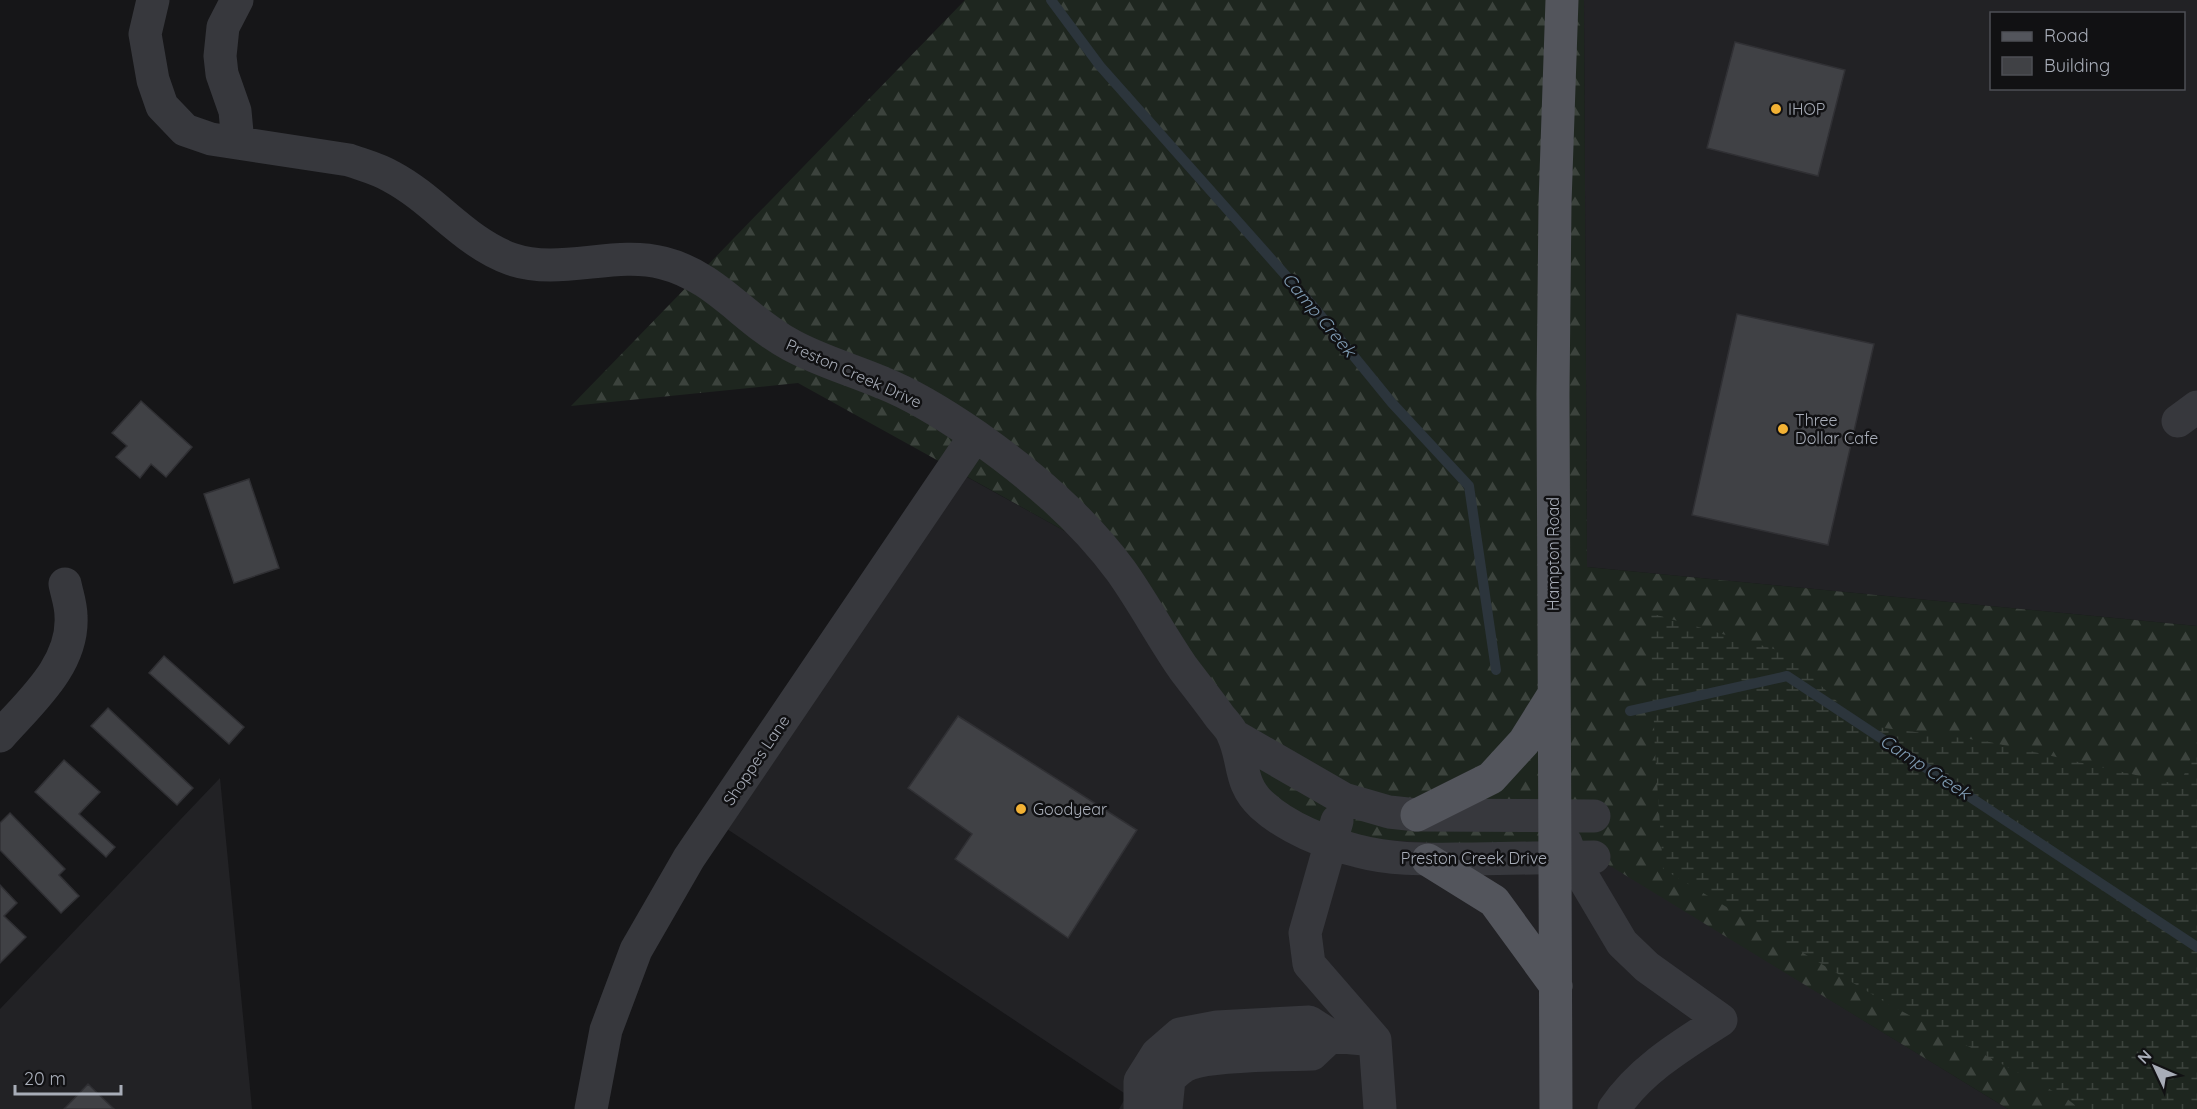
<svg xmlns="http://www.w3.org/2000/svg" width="2197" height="1109" font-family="Quicksand,sans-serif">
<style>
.built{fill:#222225;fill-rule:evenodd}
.forest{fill:url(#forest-firs)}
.wetland{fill:url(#wetland-marsh)}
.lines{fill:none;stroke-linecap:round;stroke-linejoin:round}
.stream{stroke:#2c353c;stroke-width:10}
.building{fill:#404145;stroke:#303034;stroke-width:1.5}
.minor{stroke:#37383d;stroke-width:33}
.major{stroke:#53555c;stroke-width:33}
.poi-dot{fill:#f2b134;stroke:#111113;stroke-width:2}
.labels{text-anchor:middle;stroke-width:5;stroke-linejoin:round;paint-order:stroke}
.poi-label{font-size:16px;fill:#a8adb8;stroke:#111113;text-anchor:start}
.street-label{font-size:16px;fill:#a8adb8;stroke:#111113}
.water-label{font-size:18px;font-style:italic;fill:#7f9bb3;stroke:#111113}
</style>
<defs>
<pattern id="forest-firs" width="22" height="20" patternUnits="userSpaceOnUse" patternTransform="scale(1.5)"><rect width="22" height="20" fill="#1e261f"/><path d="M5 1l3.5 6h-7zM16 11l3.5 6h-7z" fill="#3c433d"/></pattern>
<pattern id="wetland-marsh" width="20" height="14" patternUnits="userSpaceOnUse" patternTransform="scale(1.5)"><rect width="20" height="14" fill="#1e261f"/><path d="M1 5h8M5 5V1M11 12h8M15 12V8" fill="none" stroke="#3c433d"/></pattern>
</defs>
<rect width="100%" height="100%" fill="#161618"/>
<path class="built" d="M1584,0H2197V626L1587,567ZM1992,14H2184V88H1992Z
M958,472L1081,540L2008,1109H1119L1127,1095L718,823Z
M220,778L252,1109H0V1009Z"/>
<path class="forest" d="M965,0H1584L1587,567L2197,626V1109H2008L1589,853L1281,833L1081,540L798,383L571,406Z"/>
<path class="wetland" d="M1650,613L1788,653L1861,725L1985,741L2180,785L2197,742V1109H2080L2066,1098L1890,1005L1663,869L1655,752Z"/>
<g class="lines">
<path class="stream" d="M1051,0L1100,66L1312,305L1392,403L1469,486L1496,670
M1630,711L1787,676L2197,947"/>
</g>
<path class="building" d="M1735,42L1845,70L1818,176L1707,148Z
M1737,314L1874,344L1828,545L1692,515Z
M141,401L192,447L166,477L151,464L140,478L116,457L127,446L112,433Z
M249,479L279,568L234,583L204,494Z
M164,656L244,727L229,744L149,673Z
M108,708L193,788L177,805L91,726Z
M958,716L1137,830L1068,938L955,859L972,834L908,788Z
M64,760L100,792L79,814L115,847L106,857L35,792Z
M10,813L65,869L59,875L79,896L61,913L0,850V823Z
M0,885L17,903L4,916L26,937L0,963Z
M88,1084L114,1109H64Z"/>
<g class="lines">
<path class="minor" d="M153,0L145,34L153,80L162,106L185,130L211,139L349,160C363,165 379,169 392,177C435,200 464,242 511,259C560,276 614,250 663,263C716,276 745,321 791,345C820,361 853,370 883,383C916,396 947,416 976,436C1031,475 1081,517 1121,571C1143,602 1161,636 1183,668C1195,684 1208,700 1220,717C1224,722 1231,729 1233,735C1245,760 1238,783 1262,805C1287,828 1325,843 1358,851C1395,861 1433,859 1472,859C1513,858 1553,858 1594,857
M237,0L223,27L220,56L222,74L235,111L238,143
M2178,421L2197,407
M1233,735L1344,799L1389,812L1417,815L1594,816
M0,736C30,702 74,665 71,616C71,605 67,594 65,584
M1337,821L1305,933L1309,964L1375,1040L1380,1109
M1566,843L1571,857L1622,943L1647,967L1721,1020C1682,1045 1640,1070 1614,1109
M591,1109L606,1030L636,950L689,858L975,436
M1140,1109V1081L1157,1054L1180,1034L1217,1027L1309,1022L1331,1036L1375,1040
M1166,1109L1169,1079C1173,1075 1178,1070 1183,1067C1202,1054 1285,1055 1312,1054L1331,1036"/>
<path class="major" d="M1417,815L1491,778L1524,742L1554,694
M1428,860L1494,901L1556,986
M1556,1109L1553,394L1555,203L1562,0"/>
</g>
<g class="poi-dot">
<circle cx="1776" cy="109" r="6"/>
<circle cx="1783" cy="429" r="6"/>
<circle cx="1021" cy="809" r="6"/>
</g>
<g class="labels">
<g class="poi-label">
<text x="1788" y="115">IHOP</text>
<text x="1795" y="426">Three<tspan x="1795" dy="18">Dollar Cafe</tspan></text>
<text x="1033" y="815">Goodyear</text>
</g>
<g class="street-label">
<text transform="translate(854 373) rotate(24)" y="6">Preston Creek Drive</text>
<text transform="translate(1553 554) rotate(-90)" y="6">Hampton Road</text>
<text transform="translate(756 760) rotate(-56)" y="6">Shoppes Lane</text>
<text x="1474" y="864">Preston Creek Drive</text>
</g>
<g class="water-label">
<text transform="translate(1319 315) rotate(50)" y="6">Camp Creek</text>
<text transform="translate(1925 767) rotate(33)" y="6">Camp Creek</text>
</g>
</g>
<rect x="1990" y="12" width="195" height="78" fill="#111113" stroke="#4d4f55" stroke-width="1.5"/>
<rect x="2002" y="32" width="30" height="9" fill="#53555c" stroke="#4d4f55" stroke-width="1.5"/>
<text x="2044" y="42" font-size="18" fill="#a8adb8">Road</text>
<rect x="2002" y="57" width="30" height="18" fill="#404145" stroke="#4d4f55" stroke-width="1.5"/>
<text x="2044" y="72" font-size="18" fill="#a8adb8">Building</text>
<g transform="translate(2155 1067) rotate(314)" stroke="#111113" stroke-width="4.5" paint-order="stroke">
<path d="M0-4.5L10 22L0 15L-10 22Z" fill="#a8adb8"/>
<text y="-9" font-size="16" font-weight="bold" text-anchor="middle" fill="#a8adb8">N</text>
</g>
<path d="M15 1085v9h106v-9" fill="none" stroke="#a8adb8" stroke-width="3"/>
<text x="24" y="1085" font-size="18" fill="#a8adb8" stroke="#111113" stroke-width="4.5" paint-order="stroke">20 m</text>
</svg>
